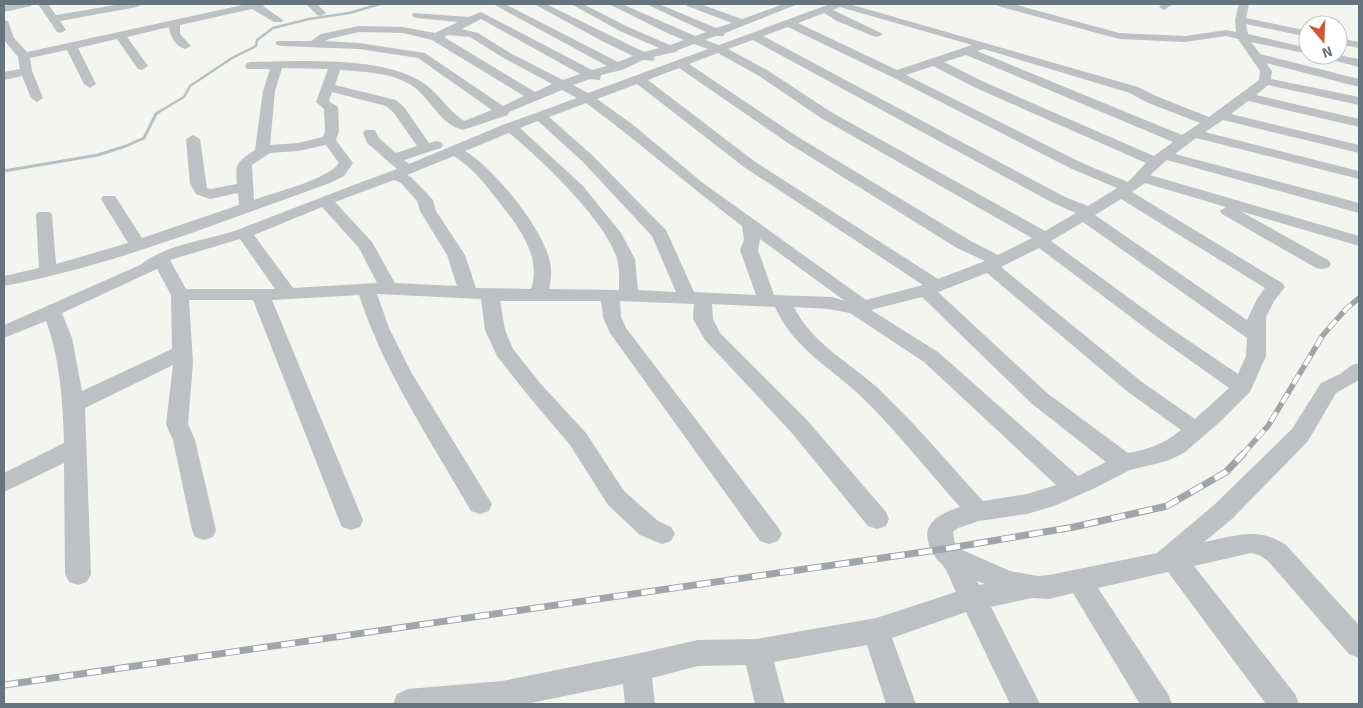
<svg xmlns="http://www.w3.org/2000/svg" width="1363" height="708" font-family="Signika,sans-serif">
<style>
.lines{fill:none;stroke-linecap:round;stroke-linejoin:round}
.stream-far1{stroke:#b6c1c4;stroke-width:2.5}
.stream{stroke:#b6c1c4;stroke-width:3}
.minor{fill:#bdc1c4;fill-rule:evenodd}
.rail-far1-casing{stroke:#9fa5a9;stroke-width:5.5}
.rail-casing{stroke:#9fa5a9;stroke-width:7}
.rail-far1{stroke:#fff;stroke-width:4;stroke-dasharray:11;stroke-linecap:butt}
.rail{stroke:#fff;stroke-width:5;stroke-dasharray:14;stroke-linecap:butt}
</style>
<rect width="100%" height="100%" fill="#f4f4f0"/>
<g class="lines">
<path class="stream-far1" d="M157,113L184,97L190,86L232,58L256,46L257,40L273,28L309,19L349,13L380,4"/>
<path class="stream" d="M4,171L98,155L126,146L144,138L156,114L159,112"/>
<path class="minor" d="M14,4H32L31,6L4,12V6Z
M38,4H48L56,15L121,4H142L137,7L60,21L66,30L61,33L57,32Z
M247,4H265L263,6L283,20L282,22H274L252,9L180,25V34L191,46L185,49C176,47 170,36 169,27L127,37L148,66L142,70L138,69L117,39L78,48L96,84L90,88L84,84L67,50L30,58L32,71L43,98L37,102L31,98L22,76L4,80V72L20,69L18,57L4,40V20L8,21L14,38L27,52Z
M306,4H317L326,13L321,16L317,15Z
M493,4H505L618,62L633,56L602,41L534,4H546L644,52L659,48L620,31L571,4H583L628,27L670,45L684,40L665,32L609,4H622L695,36L706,32L646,4H659L716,28L732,23L687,6L686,4H700L742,19L784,4H798L725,33L724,36H715L705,40L719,45L830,4H849L1138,87L1156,96L1209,117L1259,80L1260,71L1238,39L1226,36L1185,42L1119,39L998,6L997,4H1013L1119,33L1185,36L1226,30L1236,32L1235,20L1239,4H1249L1246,18L1308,31V37L1246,24L1248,34L1308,48V54L1251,42L1260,54L1359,79V87L1266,63L1272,71L1271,79L1359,97V105L1268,85L1256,95L1359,119V127L1248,101L1231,114L1359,145V153L1223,120L1205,132L1359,171V179L1196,138L1175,154L1359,203V213L1167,160L1150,175L1359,236V246L1240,211L1328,260L1331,264L1328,268L1322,269L1316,268L1222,214L1220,211L1226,207L1145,183L1132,192L1282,283L1285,287L1274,301L1266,317V356L1250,392L1221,421L1184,453L1167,461L1130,470L1093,489L1054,506L1027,514L979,521L958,528L953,532L955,545L960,549L1010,571L1038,576L1049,575L1157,553L1214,505L1292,429L1321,383L1340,374L1352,365L1359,363V380L1336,393L1308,441L1232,519L1204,542C1236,536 1257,526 1286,545L1359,625V658L1349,654L1268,561L1259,555L1251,553L1194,566L1295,694L1299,704H1266L1168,572L1098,588L1168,694L1172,704H1140L1073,593L1049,599L1032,598L991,607L1040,704H1010L966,612L892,638L916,704H886L867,645L774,662L785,704H755L746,665L698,666L652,678L655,704H625L623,684L526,704H393L397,694L408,689L502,681L636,654L698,640L757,639L876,618L956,592C952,584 949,574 944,567C942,563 938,562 936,558C916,528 933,516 960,507C930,473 901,437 869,404C835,369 796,353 775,307L712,304L713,319L720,333L807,420L886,512L889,519L886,526L877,529L868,526L791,432L705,340L693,319L694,304L620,301L621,317L626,328L778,527L782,534L778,541L769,544L760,541L610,333L603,317L601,301H500L505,330L513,349L540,383L586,433L624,491L658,521L671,527L675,534L671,541L662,544L640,535L608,505L570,445L526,393L497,356L485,330L481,299L377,294L389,328L411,372L492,504L489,511L480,514L471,511C431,441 384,372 359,295L272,300L363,520L360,527L351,530L342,527L339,520L253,300H189L193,363L188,424L195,440L216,530L213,537L204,540L195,537L192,530L173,440L166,424L173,365L85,408L91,574L87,582L78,585L69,582L65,574L64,463L4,492V473L64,443C63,402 60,359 46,321L4,338V325L140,265C168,243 207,241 240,229C292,209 344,188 397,169L367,143L363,133L365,130H375L379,138L396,153L417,146L394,113L386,106L332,92L329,101L338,107L339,131L336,140L353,163L344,176L330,183C223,221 116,265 4,286V276L39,268L36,215L38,212H50L52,215L56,264L128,243L101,199L103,196H115L142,238L239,205L238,193L210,199L196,194L190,184L186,139L193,135L200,139L207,188L211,189L237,184C235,163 237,162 255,150L263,91L270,69H247L245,66L247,63L251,62C299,61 381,56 422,82C438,92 448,111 464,121L492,110L418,58L359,49L281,46L277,45L275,43L277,41H311L321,34L359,26L403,27L435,33L458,22L417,18L413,17L412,15L413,13L469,17L481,12L592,70L607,66ZM840,7L972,45L897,70L798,23L824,13L837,21L873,36L877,37L883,34L833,10ZM481,19L580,74L563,80L510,53L478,33L462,29ZM788,27L892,77L1072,169L1117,188L1088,206L1065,197L763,36ZM359,32L403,33L432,40L524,96L503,106L425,53L359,43L325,41L329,39ZM448,35L470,37L502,57L552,84L535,92L444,37ZM753,40L1053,203L1076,213L1045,231L831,112L767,70L728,49ZM694,44L708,49L588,93L573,85L590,79L600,80L601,75L622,70L643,60L653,61L655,59L653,57L676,52L678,50ZM984,49L1130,93L1146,102L1200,123L1182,135L977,51ZM718,53L759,76L821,118L1032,238L998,255L969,240L798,137L689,64ZM966,55L1173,142L1154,156L984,82L944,62ZM933,66L976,88L1146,163L1128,182L1082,163L906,75ZM282,68L328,69L316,102L324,109L325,131L323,137L298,143L270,145L275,91ZM679,68L788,143L957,248L985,261L938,279L754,161L648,80ZM340,70C365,72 392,72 414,87C431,100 441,125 463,130L508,115L509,112L562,90L577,98L505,124L409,164L404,160L441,148L443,145L441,142L436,141L429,143L404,107L396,100L335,85ZM637,84L744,167L923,285L866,300L703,183L632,124L597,99ZM586,103C639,142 689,186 742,226L744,240L740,250L756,295L694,292L666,230L592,155L549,117ZM538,121L582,161L652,236L676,292L638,290L635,259L621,233L583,186L520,128ZM509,133C539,157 608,223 617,259C620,269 619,280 619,290L549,289C552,278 552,267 548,255C539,225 493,167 465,151ZM326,145L339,163C327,180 275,192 254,200L252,165L270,153L298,151ZM454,156C474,169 485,184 499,202C519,227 542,257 531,289L476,288L465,255L436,211L433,200L411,177L407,175ZM394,180L401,183L417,201L420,211L447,255L457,286L395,283L372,242L335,202ZM1121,199L1265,288L1257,299L1247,320L1095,215ZM322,207L359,248L377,283L293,288L254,235ZM1083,222L1247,338L1246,356L1238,374L1170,328L1051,241ZM240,239L275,289H186L170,260ZM760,239L845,301L832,297L774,295L758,250ZM1039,248L1156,336L1229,388L1195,419L1142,382L1001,267ZM157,269L171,295L172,349L82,391L72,338L62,313ZM987,273L1128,392L1181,430C1164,444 1149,449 1128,453L1047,393L938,292ZM922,297L1031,403L1106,462L1078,476L938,352L871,310ZM794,307L829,309L850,313L924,362L1056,485L1027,494L983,501C950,465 919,428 884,394C854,364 813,346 794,307ZM977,581L985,584L979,585Z
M1162,4H1173L1164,10L1159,7Z
M1338,38L1359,42V48L1338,44Z
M1318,55H1338L1359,59V67L1320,57Z"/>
<g class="rail-far1-casing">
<path id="rail-far1" d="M1242,455L1268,426L1323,335L1346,309L1359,298"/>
</g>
<g class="rail-casing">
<path id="rail" d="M4,685L944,549L1074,527L1167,506L1226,472L1243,454"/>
</g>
<use href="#rail-far1" class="rail-far1"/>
<use href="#rail" class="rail"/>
</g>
<rect width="1363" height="708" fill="none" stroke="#66747e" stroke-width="10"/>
<g transform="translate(1323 40) rotate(161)"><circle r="24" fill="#ffffff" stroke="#c2c7cb"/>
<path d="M0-4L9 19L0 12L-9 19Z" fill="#d15634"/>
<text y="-8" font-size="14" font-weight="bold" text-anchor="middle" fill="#66747e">N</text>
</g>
</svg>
